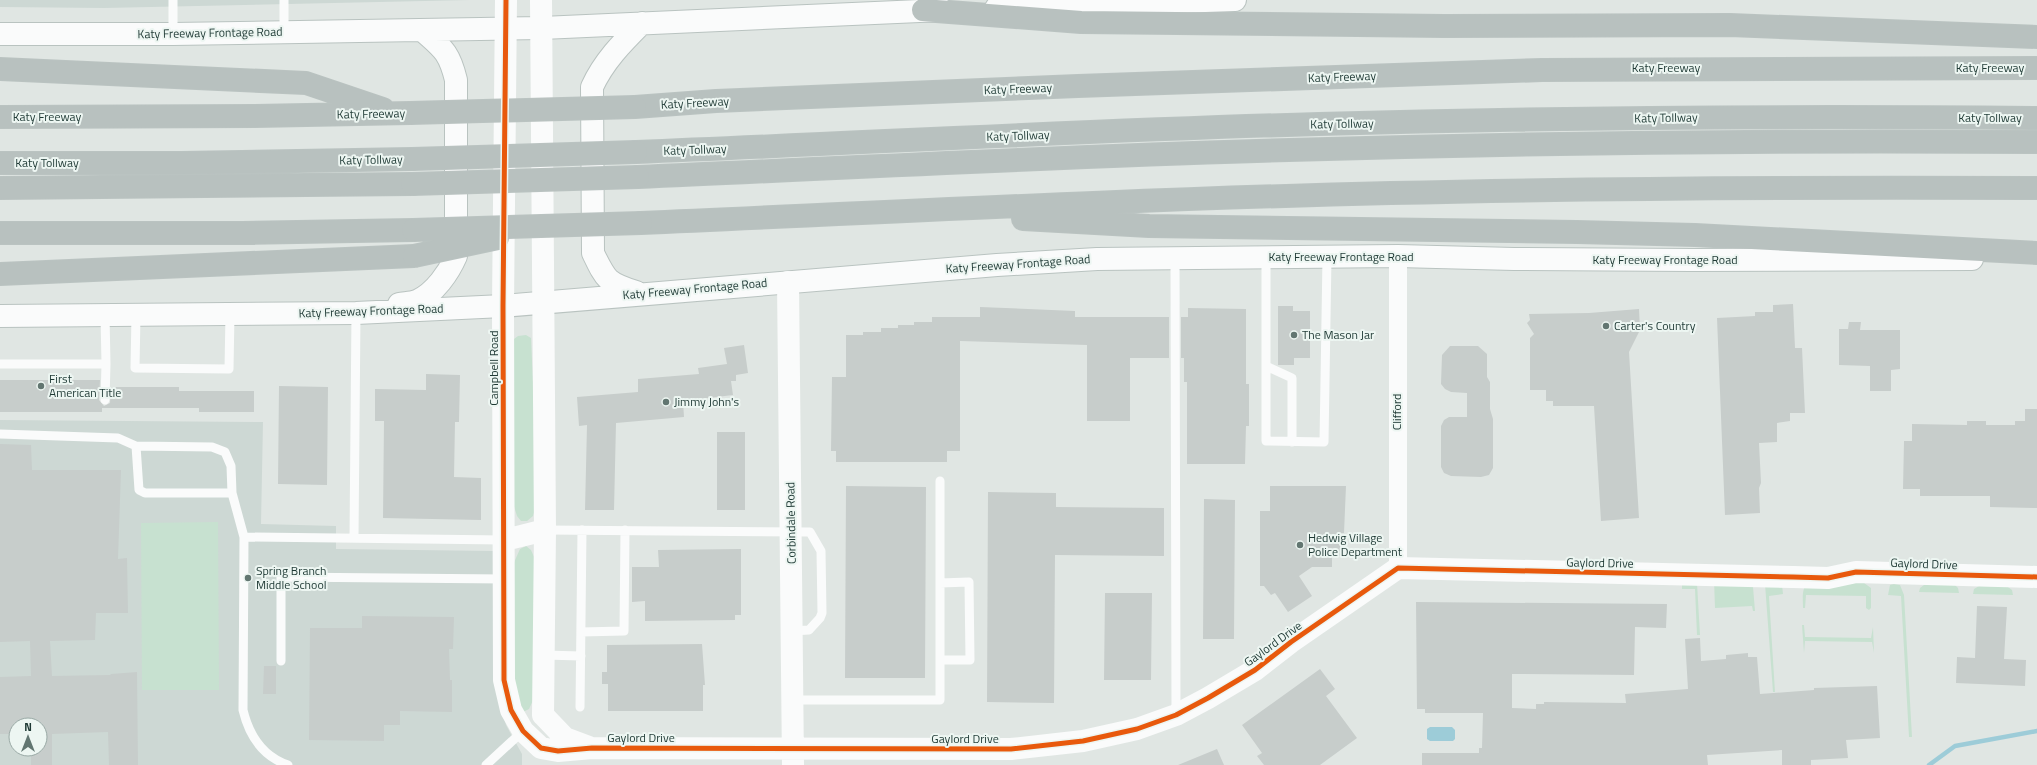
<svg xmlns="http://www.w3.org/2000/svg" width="2037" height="765" font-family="'Titillium Web',sans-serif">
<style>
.built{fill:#cdd8d4;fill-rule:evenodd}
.green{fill:#c7e1d0}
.water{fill:#9dccd8}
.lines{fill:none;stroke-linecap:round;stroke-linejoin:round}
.stream{stroke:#9dccd8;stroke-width:4.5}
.building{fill:#c7cdcb}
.secondary-casing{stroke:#b9c3c0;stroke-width:24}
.motorway-casing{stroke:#bac3c1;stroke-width:24}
.service{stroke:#fafbfb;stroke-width:9}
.minor{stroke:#fafbfb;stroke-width:18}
.tertiary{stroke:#fafbfb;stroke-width:22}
.secondary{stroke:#fafbfb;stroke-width:22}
.motorway{stroke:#b8c1bf;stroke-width:22}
.motorway-bridge-casing{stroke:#bac3c1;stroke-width:24;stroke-linecap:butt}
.motorway-bridge{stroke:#b8c1bf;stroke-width:22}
.cycleway-casing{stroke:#edf6f2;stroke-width:8}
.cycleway{stroke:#e8590c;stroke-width:5}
.poi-dot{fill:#627671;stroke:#edf6f2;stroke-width:1.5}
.labels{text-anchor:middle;stroke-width:4;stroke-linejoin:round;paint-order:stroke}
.street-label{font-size:12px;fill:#1e3934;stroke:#edf6f2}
.poi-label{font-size:12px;fill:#1e3934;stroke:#edf6f2;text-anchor:start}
</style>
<rect width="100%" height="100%" fill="#e0e6e3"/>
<path class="built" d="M0,0H470L104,8L0,7Z
M0,420L263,422L261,524L336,526V549L494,551L501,706L506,725L522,754V765H0ZM16,725H40V749H16Z"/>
<path class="green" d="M526,335L531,338L538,498L533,516L527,521H521L517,516L512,500L514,339L518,336Z
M218,522L219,690H142L141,523Z
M526,546L531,550L538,566L535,696L529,709L523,712L513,697L512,567L520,549Z
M1714,580L1749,582L1753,587L1755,611H1753L1752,606L1715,608Z
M1682,582L1697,583L1700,635H1697L1695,589H1682Z
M1809,582L1864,583L1871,588V608L1869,610L1866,608V596L1806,595L1805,608H1803C1803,599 1801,587 1809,582Z
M1765,584L1782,585L1783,594L1769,596L1775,692H1773Z
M1894,584L1900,585L1904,595L1912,737H1909L1901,596L1888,595L1890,585Z
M1924,585H1955L1958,588L1959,593L1919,592L1920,588Z
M1979,586L2008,587L2012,590L2013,595L1973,594L1974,589Z
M1802,625H1804L1805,637L1871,638L1873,627L1874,653L1872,642L1805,641L1804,653Z"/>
<path class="water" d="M1430,727H1452L1455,730V739L1453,741H1430L1427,739V729Z"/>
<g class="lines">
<path class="stream" d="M1929,765L1955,746L2037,731"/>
</g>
<path class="building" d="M1793,304L1795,348H1802L1805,413H1790V421L1777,423V442L1759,443L1761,483L1759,488L1760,513L1725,515L1717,318L1755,316V312H1773V305Z
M1278,306H1293V311H1310V358H1294V365H1278Z
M980,307L1075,311V317H1169V358H1130V421H1087V345L960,341V451H947V462H836V451H831L832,377H846V335H863V332H881V328H898V325H914V322H932V317H980Z
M1188,308L1246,309V384H1249V426H1246L1245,464H1187V382H1184V358H1181V317H1188Z
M1639,309L1640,330L1629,352L1639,518L1601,521L1594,406H1553V401H1546V390H1530V338L1534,334L1527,323L1530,320L1529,314L1589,313Z
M1849,322H1861L1860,330H1900V369L1891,370V391H1870V366L1839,365V329H1848Z
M744,345L748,373L736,375V381H731L733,395L683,401L684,417L616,423L614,510H585L587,425L579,426L577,397L638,392V379L699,374L698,368L727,364L724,348Z
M1450,346H1478L1487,354V377L1490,382V409L1493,419V468L1489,475L1481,477L1451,476L1444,473L1441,467V426L1444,420L1449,417H1467V393L1451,392L1445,389L1441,384L1442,355Z
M426,374L460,375L459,422H455L454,477L481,478V520L383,518L384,421H375V389L426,390Z
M0,380H100L99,400L104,406L110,403L111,387H179V391H254V412H199V408H102V412H0Z
M279,386L328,387L327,485L278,484Z
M2025,409H2037V508L1990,507V496H1920V489H1903L1904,441H1912V424L1967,425V421H1986V425H2015V421H2025Z
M717,432H745V510H717Z
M0,444L31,445L32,470H121L118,559L127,558L128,613H96L95,640L50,641L52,676L110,675L111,674L137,672L138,765H109L108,732L52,734V765H31V749H40V725H16V734H0V677L31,676L30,641L0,642Z
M846,486L926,487L925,678H845Z
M1270,486H1346L1344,533H1340L1341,556H1332V567H1312L1299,576L1312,596L1288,612L1275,593L1271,595L1264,586H1260V511H1270Z
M988,492L1056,493V507L1164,508V556L1055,555L1054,703L987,702Z
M1204,499L1235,500L1234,639H1203Z
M741,549V615H735V620L645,621V601L632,602V567H659L658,550Z
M1105,593H1152L1151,680H1104Z
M1416,602L1667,604L1666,628L1635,627L1634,675L1512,674V708L1536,709V704H1544V702L1626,703L1625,694L1688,689L1685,639L1700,638L1701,661L1726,659V655L1748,653V657H1757L1760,694L1814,690V688L1877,686L1880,738L1846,740L1848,758L1811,760V765H1782V750L1707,755L1708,765H1422V753H1479V748H1482L1483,713H1425V709H1417Z
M1977,606L2007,607L2004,659L2026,660L2025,686L1956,683L1957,657L1975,658Z
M362,616L454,617L453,649H449L450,680H452V712L400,711V725H384V741L309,740L310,628H362Z
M702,644L705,685H703V711H608V684H602V672H607V645Z
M264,666H276V694H263Z
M1320,669L1335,689L1326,696L1357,738L1320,765H1264L1257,756L1262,753L1242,725Z
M1217,749L1224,765H1178Z"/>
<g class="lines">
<g class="secondary-casing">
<path id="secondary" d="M996,8L1235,0
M0,34H173L542,28L942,10
M636,292C607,283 606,280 593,253L592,87C604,61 622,43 642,23
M399,304C404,303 412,303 417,301C435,293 449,272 456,256V80C449,51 442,48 422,30
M0,316L356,313L503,306L997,265L1097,259L1398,256L1514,259L1692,260L1972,259"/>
</g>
<g class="motorway-casing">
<path id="motorway" d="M923,10L1081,22L1444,26L1730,25L2037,37
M0,69L306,83L383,109
M635,107L716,101L1078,86L1542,70L2037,68
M0,117L255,116L410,113
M636,152C864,143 1091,130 1319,124C1558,117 1798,116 2037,118
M0,163H181L412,159
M638,177C844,168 1050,157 1257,151C1517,143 1777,140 2037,142
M0,188L412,184
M1023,219L1149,226L1577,232L1695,235L2037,253
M641,223C891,212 1141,199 1391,193C1606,188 1822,187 2037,188
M0,233H242L413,230
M0,274L414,256"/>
</g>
<path class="service" d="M173,0V34
M284,0V32
M1266,257V441L1324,442L1327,257
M1175,259L1176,714
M136,315L135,368L229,369L230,314
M0,364H106L105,315
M1266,366L1292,378V442
M105,400L106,364
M0,434L118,438L136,446L212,447L225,452L231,466L232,493L244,537L243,710C249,735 262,756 288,765
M136,446L139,490L145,493H232
M940,481V583
M545,530L810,532L821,551L822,613L820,618L809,630L792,631
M244,537L504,540
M354,538L356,313
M581,632L624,631L625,530
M544,655L581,656
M281,661V577L505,579
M792,700H940V583L969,582L970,660H940
M580,707L582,530
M486,765L523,731"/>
<path class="minor" d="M1398,568V256"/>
<path class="tertiary" d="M506,0L503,306L504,680L511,710L523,731L541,748L558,751L592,748L1011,749L1083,741L1137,729L1176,715L1208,698L1255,670L1291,642L1398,568L1793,577L1828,578L1856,572L2037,577
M541,0L545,530L543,715
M788,282L793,765
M505,540L545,530
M543,715L565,738L589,747"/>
<use href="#secondary" class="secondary"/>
<use href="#motorway" class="motorway"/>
<g class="motorway-bridge-casing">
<path id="motorway-bridge" d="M410,113L635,107
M412,159L636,152
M412,184L638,177
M413,230L641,223
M414,256L498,238"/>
</g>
<use href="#motorway-bridge" class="motorway-bridge"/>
<g class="cycleway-casing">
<path id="cycleway" d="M506,0L503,306L504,680L511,710L523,731L541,748L558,751L592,748L1011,749L1083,741L1137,729L1176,715L1208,698L1255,670L1291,642L1398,568L1793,577L1828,578L1856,572L2037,577"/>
</g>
<use href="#cycleway" class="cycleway"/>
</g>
<g class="poi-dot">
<circle cx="1606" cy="326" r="4"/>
<circle cx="1294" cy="335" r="4"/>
<circle cx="41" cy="386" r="4"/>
<circle cx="666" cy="402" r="4"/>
<circle cx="1300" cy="545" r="4"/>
<circle cx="248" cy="578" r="4"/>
</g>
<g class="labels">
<g class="street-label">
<text transform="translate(210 33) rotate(-1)" y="4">Katy Freeway Frontage Road</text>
<text x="1666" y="72">Katy Freeway</text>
<text x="1990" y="72">Katy Freeway</text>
<text transform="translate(1342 77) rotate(-2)" y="4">Katy Freeway</text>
<text transform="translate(1018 89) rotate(-2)" y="4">Katy Freeway</text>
<text transform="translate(695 103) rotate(-3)" y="4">Katy Freeway</text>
<text transform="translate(371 114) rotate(-1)" y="4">Katy Freeway</text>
<text x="47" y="121">Katy Freeway</text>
<text transform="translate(1666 118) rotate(-1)" y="4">Katy Tollway</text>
<text x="1990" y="122">Katy Tollway</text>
<text transform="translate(1342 124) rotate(-1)" y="4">Katy Tollway</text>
<text transform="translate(1018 136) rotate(-2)" y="4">Katy Tollway</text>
<text transform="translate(695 150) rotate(-2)" y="4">Katy Tollway</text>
<text transform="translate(371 160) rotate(-1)" y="4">Katy Tollway</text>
<text x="47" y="167">Katy Tollway</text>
<text x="1341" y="261">Katy Freeway Frontage Road</text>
<text x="1665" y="264">Katy Freeway Frontage Road</text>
<text transform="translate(1018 264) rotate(-4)" y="4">Katy Freeway Frontage Road</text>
<text transform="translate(695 289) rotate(-5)" y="4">Katy Freeway Frontage Road</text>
<text transform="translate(371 311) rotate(-2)" y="4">Katy Freeway Frontage Road</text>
<text transform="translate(494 368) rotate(-90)" y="4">Campbell Road</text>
<text transform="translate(1397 412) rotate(-90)" y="4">Clifford</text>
<text transform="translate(791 523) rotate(-91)" y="4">Corbindale Road</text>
<text transform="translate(1600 563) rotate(1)" y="4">Gaylord Drive</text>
<text transform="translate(1924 564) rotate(2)" y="4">Gaylord Drive</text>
<text transform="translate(1273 644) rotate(-36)" y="4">Gaylord Drive</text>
<text x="641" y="742">Gaylord Drive</text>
<text x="965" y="743">Gaylord Drive</text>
</g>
<g class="poi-label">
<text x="1614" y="330">Carter's Country</text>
<text x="1302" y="339">The Mason Jar</text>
<text x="49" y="383">First<tspan x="49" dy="14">American Title</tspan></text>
<text x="674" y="406">Jimmy John's</text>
<text x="1308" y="542">Hedwig Village<tspan x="1308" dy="14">Police Department</tspan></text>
<text x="256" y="575">Spring Branch<tspan x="256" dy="14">Middle School</tspan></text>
</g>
</g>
<g transform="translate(28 737)"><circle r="19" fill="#edf6f2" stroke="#9aaaa6"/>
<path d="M0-3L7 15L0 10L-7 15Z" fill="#627671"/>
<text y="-6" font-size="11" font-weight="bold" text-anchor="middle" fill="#1e3934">N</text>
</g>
</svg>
